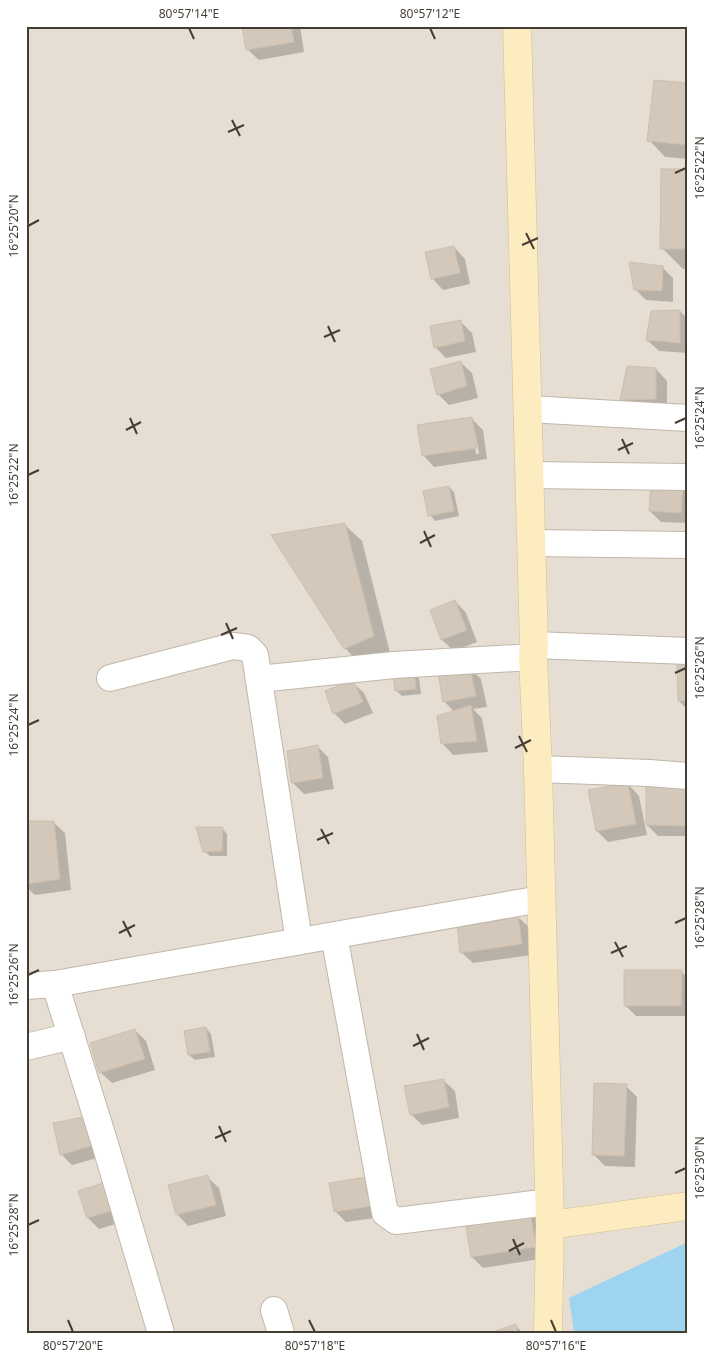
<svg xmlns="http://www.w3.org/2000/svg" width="714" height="1359" font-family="'Noto Sans',sans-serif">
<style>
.residential{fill:#e6ded2}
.water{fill:#9fd4f0}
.shadow{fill:#0003;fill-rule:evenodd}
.building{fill:#d3c8b9;stroke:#cebfad}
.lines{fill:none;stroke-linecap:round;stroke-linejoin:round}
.minor-casing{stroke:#c0b7aa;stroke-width:28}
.secondary-casing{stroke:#d2be93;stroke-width:29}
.minor{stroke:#fff;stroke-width:26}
.secondary{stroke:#feecc1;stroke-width:28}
.ticks{fill:none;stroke:#443d34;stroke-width:2}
.neatline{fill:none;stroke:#443d34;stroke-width:2}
.ticks-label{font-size:12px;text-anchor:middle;fill:#443d34}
</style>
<rect width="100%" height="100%" fill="#f2ede4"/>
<path class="residential" d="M26,26H688V1333H26Z"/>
<path class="water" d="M688,1242V1333H574L569,1298Z"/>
<path class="shadow" d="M243,26H300L304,52L259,60L247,49Z
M688,84V159L665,157L649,140Z
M688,170V269H683L662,248Z
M454,247L465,259L470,284L443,290L432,278Z
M662,267L673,278V302L646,300L635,289Z
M680,311L688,319V353L659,351L647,340Z
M460,321L472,333L476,352L446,358L435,347Z
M460,362L472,373L478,398L449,405L438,394Z
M656,369L667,381V409L633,410L622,399Z
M472,419L483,430L487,459L434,467L423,455ZM473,430H475L479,454H476Z
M682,485L688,491V523L661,522L650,511Z
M449,487L454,492L459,516L435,521L430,515Z
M345,525L362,541L390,653L361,665L345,648Z
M455,601L466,613L477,642L454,651L442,640L432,610Z
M688,665V710L679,701Z
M470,668L481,679L487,707L473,709L482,718L488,752L453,755L442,743L454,712L444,701Z
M414,673L419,678L421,694L402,696L396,690Z
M352,682L364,693L373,713L345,724L334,713Z
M317,746L328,757L334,789L304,794L293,783L289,752Z
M628,784L639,796L647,835L608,842L597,831Z
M688,787V836H658L647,825Z
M26,822H53L65,833L71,890L35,895L26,887Z
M222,828L227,834V856H210L204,851Z
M517,916L529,927L532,955L473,963L461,952Z
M681,971L688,978V1016H636L625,1005Z
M206,1028L211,1034L215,1057L195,1060L189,1055Z
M135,1030L146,1041L155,1070L112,1083L100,1072Z
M443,1080L455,1091L459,1118L422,1125L411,1114Z
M626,1086L637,1097L635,1167L605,1166L594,1155Z
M83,1118L101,1157L72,1165L61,1154Z
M207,1177L219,1188L226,1216L188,1226L177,1214Z
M378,1189L382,1217L346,1222L335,1211Z
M80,1192L117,1195L125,1221L99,1229L88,1218Z
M529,1211L541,1223L546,1258L483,1268L472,1257Z
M515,1325L523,1333H493Z"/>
<path class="building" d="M242,26H291L294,42L246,50Z
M654,80L688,83V145L647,141Z
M661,169H688V249H660Z
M454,246L460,273L431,279L425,252Z
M629,262L663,266L662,291L634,290Z
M680,310V343L646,340L651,311Z
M461,320L465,341L434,348L430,326Z
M461,361L467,386L437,395L430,369Z
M627,366L656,368V399L620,400Z
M472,417L477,448L422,456L417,425Z
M651,482L683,484L681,513L649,511Z
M449,486L454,511L428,516L423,491Z
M345,523L374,636L344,649L271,535Z
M455,600L467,630L441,640L430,610Z
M677,664H688V701H678Z
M470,667L476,696L443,702L438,673Z
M414,671L416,689L395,691L393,673Z
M353,680L363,702L333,714L325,691Z
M471,705L477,741L441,744L437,716Z
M318,745L323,778L291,783L287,751Z
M628,783L636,824L596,831L588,790Z
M646,785H688L687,826L646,825Z
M26,821H54L60,879L26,884Z
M196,827H223L222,851L203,852Z
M518,915L522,944L460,953L457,923Z
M624,970H682L681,1006H624Z
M206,1027L210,1052L188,1055L184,1031Z
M135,1029L145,1059L99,1073L90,1043Z
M444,1079L449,1107L410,1115L404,1086Z
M594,1083L627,1084L624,1156L592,1155Z
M83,1117L91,1146L60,1155L53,1123Z
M208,1175L216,1205L176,1215L168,1185Z
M367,1177L372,1206L334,1212L329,1183Z
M106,1182L114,1210L87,1218L78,1191Z
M530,1210L536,1247L471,1257L465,1220Z
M516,1324L518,1333H490Z"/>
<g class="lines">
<g class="minor-casing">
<path id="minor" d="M528,409L688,418
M529,475L688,477
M531,543L688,545
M534,645L688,651
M110,678L233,646L248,648L255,655L299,941
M259,679L394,665L533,657
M538,769L649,773L688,776
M334,935L385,1213L396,1221L549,1202
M55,984L105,1144L161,1333
M26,986L55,984L541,899
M26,1047L72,1036
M274,1310L281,1333"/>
</g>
<g class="secondary-casing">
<path id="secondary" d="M517,26L534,645L533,657L538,769L550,1225L548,1333
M550,1225L688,1206"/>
</g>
<use href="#minor" class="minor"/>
<use href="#secondary" class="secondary"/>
</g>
<path class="ticks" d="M189,28L194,39M430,28L435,39M232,120L240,136M228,132L244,125M675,173L686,168M28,226L39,220M526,233L534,249M522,245L538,238M328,326L335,342M324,337L340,330M130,418L137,434M675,423L686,418M126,430L141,422M622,439L629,454M618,450L633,443M28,475L39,470M424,531L431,547M420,543L435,535M226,623L233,639M221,635L237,628M675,673L686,668M28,725L39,720M519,736L527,752M515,748L531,740M321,829L329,844M317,840L333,833M123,921L131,937M675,923L686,918M119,933L135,925M615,942L623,957M611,953L627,946M28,975L39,970M417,1034L424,1050M413,1046L429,1038M219,1126L226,1142M215,1138L231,1131M675,1173L686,1168M28,1225L39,1220M513,1239L520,1255M509,1251L524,1243M68,1320L73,1332M309,1320L315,1332M551,1320L556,1332"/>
<rect width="714" height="1359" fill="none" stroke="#ffffff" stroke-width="55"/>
<rect x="28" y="28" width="658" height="1304" class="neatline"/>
<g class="ticks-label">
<text x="189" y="18">80°57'14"E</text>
<text x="430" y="18">80°57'12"E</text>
<text transform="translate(700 168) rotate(-90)" y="4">16°25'22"N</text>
<text transform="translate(14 226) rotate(-90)" y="4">16°25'20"N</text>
<text transform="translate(700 418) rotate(-90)" y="4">16°25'24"N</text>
<text transform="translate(14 475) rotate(-90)" y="4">16°25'22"N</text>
<text transform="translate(700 668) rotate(-90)" y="4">16°25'26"N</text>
<text transform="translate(14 725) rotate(-90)" y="4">16°25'24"N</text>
<text transform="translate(700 918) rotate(-90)" y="4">16°25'28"N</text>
<text transform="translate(14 975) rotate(-90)" y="4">16°25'26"N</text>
<text transform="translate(700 1168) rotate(-90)" y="4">16°25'30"N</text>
<text transform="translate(14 1225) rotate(-90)" y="4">16°25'28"N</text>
<text x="73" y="1350">80°57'20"E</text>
<text x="315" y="1350">80°57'18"E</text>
<text x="556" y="1350">80°57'16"E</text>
</g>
</svg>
